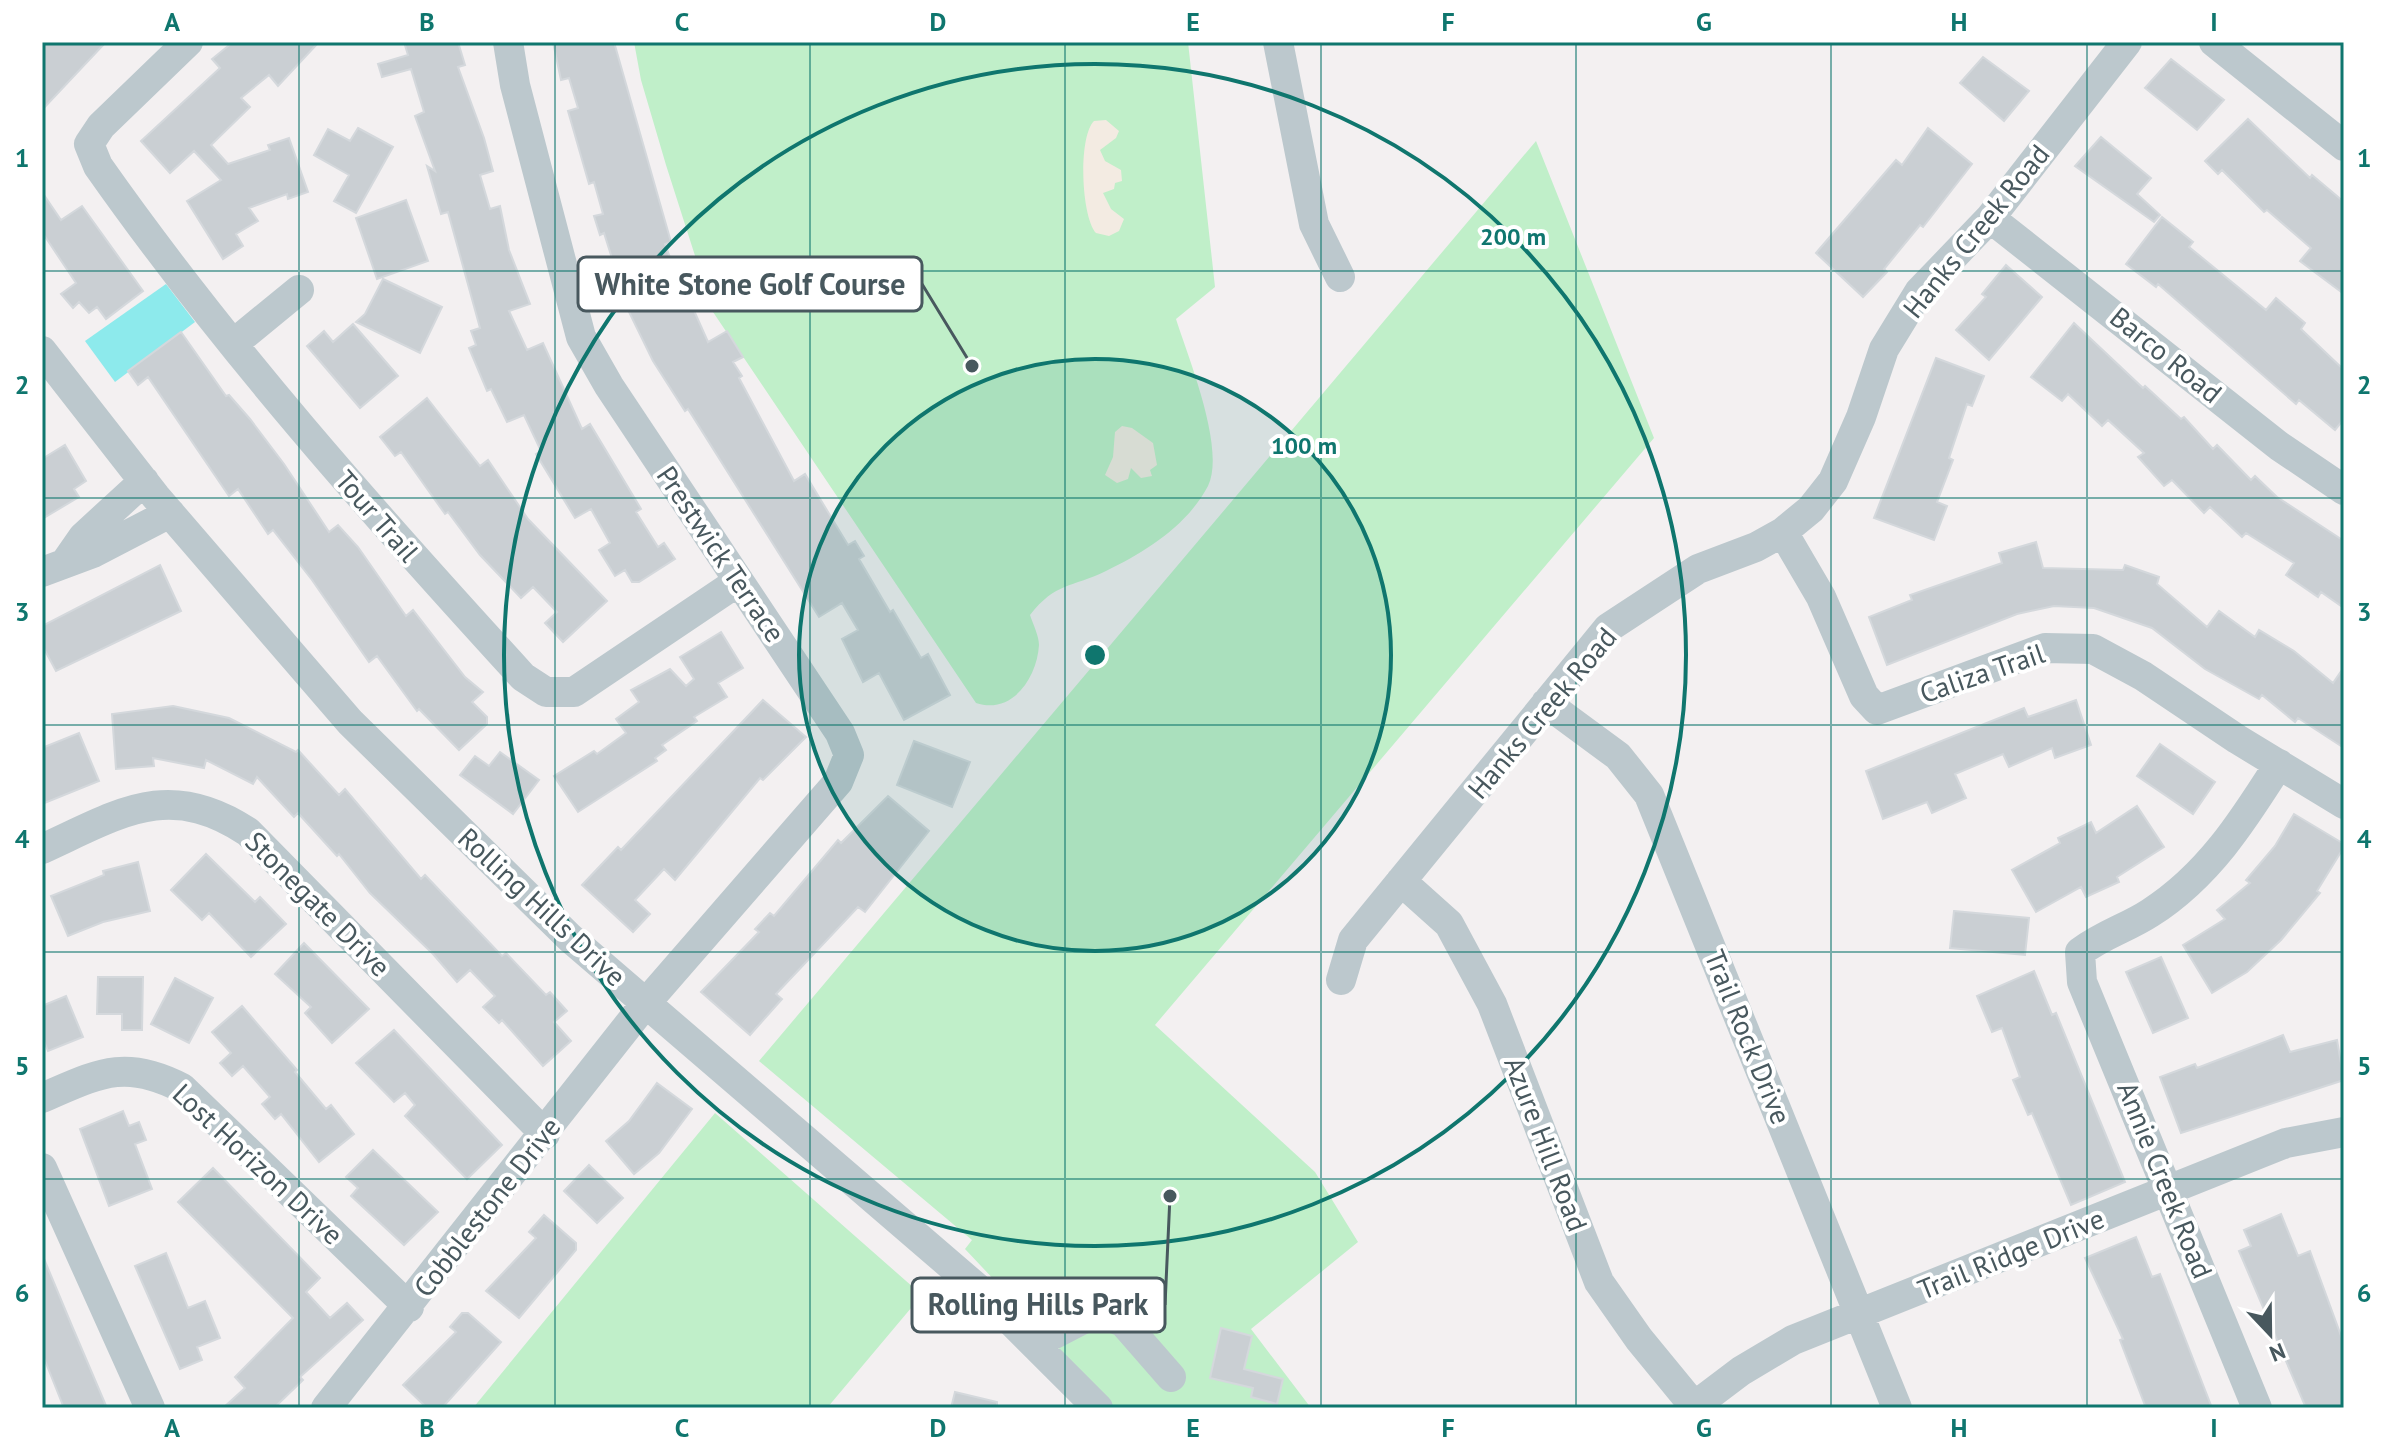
<svg xmlns="http://www.w3.org/2000/svg" width="2386" height="1450" font-family="'PT Sans',sans-serif">
<style>
.green{fill:#c0efc9}
.sand{fill:#f3ebe2}
.water{fill:#8deaec}
.building{fill:#cacfd3;stroke:#d4d8dc;stroke-width:2}
.lines{fill:none;stroke-linecap:round;stroke-linejoin:round}
.minor{stroke:#bcc8cd;stroke-width:30}
.grid{fill:none;stroke:#0f766e;stroke-width:2;stroke-opacity:0.55}
.ring{fill:none;stroke:#0f766e;stroke-width:4}
.labels{text-anchor:middle;stroke-width:8;stroke-linejoin:round;paint-order:stroke}
.street-label{font-size:28px;fill:#48585e;stroke:#fff}
.centre{fill:#0f766e;stroke:#fff;stroke-width:4}
.ring-label{font-size:24px;text-anchor:middle;font-weight:bold;fill:#0f766e;stroke:#fff;stroke-width:8;stroke-linejoin:round;paint-order:stroke}
.leader{fill:none;stroke:#48585e;stroke-width:3}
.callout-dot{fill:#48585e;stroke:#fff;stroke-width:3}
.callout{fill:#fff;stroke:#48585e;stroke-width:3}
.callout-label{font-size:30px;text-anchor:middle;font-weight:bold;fill:#48585e}
.neatline{fill:none;stroke:#0f766e;stroke-width:3}
.grid-label{font-size:26px;text-anchor:middle;font-weight:bold;fill:#0f766e}
</style>
<rect width="100%" height="100%" fill="#f3f0f1"/>
<path class="green" d="M634,42H1188L1215,287L1176,319C1188,357 1226,449 1208,486C1187,526 1145,552 1106,571C1071,588 1056,582 1030,615C1033,624 1039,636 1039,645C1037,679 1011,715 976,703L713,312L666,165L641,80Z
M1536,141L1654,438L1155,1025L1315,1172L1358,1242L1251,1329L1311,1408H1115L965,1249L972,1240L759,1061Z
M715,1113L922,1295L827,1408H473Z"/>
<path class="sand" d="M1106,120L1119,131L1116,138L1100,150L1105,161L1121,170L1122,181L1115,183L1114,189L1103,193L1111,209L1124,219L1119,231L1109,236L1096,233C1081,216 1078,137 1094,121Z
M1122,426L1132,428L1153,443L1157,465L1150,470L1152,476L1141,478L1131,468L1128,479L1117,483L1105,475L1113,457L1115,432Z"/>
<path class="water" d="M166,284L195,322L115,382L85,341Z"/>
<path class="building" d="M42,42H106L42,110Z
M233,42H319L278,86L269,75L241,98L250,107L211,145L228,164L270,150L268,145L289,138L308,192L288,199L287,194L249,208L258,221L236,234L243,246L223,259L187,201L221,180L194,151L170,173L141,141L220,68L212,59Z
M404,42H458L465,65L458,67L484,138L493,171L480,175L490,209L500,206L509,250L530,304L509,311L527,350L543,343L582,429L590,424L641,509L636,512L658,547L664,543L675,559L639,582H632L625,570L615,576L599,550L610,543L591,509L575,518L536,454L541,451L524,415L507,422L491,389L487,391L469,348L476,345L471,331L480,328L448,212L441,214L427,166L435,171L415,116L424,112L411,69L382,77L378,64L408,55Z
M553,42H614L671,242L665,244L685,298L688,297L708,342L727,331L743,357L733,362L742,376L739,378L794,481L805,474L848,545L855,541L864,556L859,559L890,612L893,610L921,658L928,654L950,695L904,720L879,673L863,682L842,639L858,630L842,603L819,617L688,409L685,411L653,361L629,312L604,233L600,235L594,216L603,214L594,182L589,184L568,111L578,108L569,78L561,80Z
M1983,57L2029,91L2004,121L1960,83Z
M2171,59L2224,100L2197,130L2145,88Z
M2248,119L2310,178L2312,175L2344,202V294L2300,261L2311,248L2267,210L2264,212L2222,170L2218,174L2205,161Z
M358,128L393,147L356,213L334,201L349,175L314,155L328,129L350,141Z
M1928,128L1972,164L1923,227L1920,225L1884,269L1887,272L1863,297L1816,253L1896,160L1902,165Z
M2101,137L2151,178L2137,194L2160,215L2154,222L2075,166Z
M42,192L61,220L82,206L143,291L106,319L97,307L89,313L79,302L73,308L61,294L76,283L42,232Z
M406,200L428,261L377,279L356,218Z
M2162,217L2193,242L2189,247L2266,310L2276,298L2305,323L2301,329L2344,370V419L2335,430L2299,400L2296,404L2158,284L2156,287L2126,264Z
M2006,265L2042,297L1989,360L1956,330L1986,297L1982,294Z
M383,279L442,307L420,353L356,322L365,314Z
M2074,323L2143,388L2145,386L2181,419L2184,417L2213,449L2217,445L2251,480L2255,476L2277,497L2344,541V608L2321,592L2318,597L2286,575L2294,563L2246,533L2242,537L2210,507L2204,513L2172,480L2164,486L2138,457L2144,453L2108,420L2102,426L2068,394L2062,401L2031,377Z
M353,324L398,376L360,408L307,346L324,331L333,342Z
M181,332L226,396L229,395L250,419L284,464L329,532L338,525L358,547L406,616L413,610L465,677L483,692L472,702L487,717V724L459,750L419,709L417,711L377,656L369,662L312,580L273,530L268,534L238,489L229,496L148,377L138,385L128,371Z
M1936,358L1984,376L1972,406L1967,404L1949,458L1953,460L1937,502L1947,506L1934,540L1874,518Z
M427,398L480,466L488,460L528,519L607,601L563,642L545,623L557,612L533,587L521,598L480,555L448,512L445,514L401,452L395,456L380,437Z
M65,445L86,481L74,489L79,497L42,519V459Z
M2036,542L2043,568L2123,570L2125,565L2159,577L2157,584L2207,627L2219,611L2255,637L2259,630L2294,651L2333,683L2344,667V748L2298,718L2295,722L2262,695L2259,699L2205,669L2152,628L2094,608L2054,606L2017,614L1887,665L1869,617L1912,600L1910,595L2002,563L1999,553Z
M160,565L181,611L56,671L42,645V626Z
M721,632L743,668L718,683L727,697L694,717L697,721L662,745L666,750L655,758L657,761L578,812L554,776L594,751L597,754L626,733L616,719L639,702L631,690L670,669L686,686L694,679L680,657Z
M763,700L806,737L763,780L760,778L675,880L664,869L635,900L650,914L633,932L582,885L618,847L621,850Z
M2076,700L2091,745L2055,758L2052,748L2009,767L2003,754L1955,774L1966,798L1932,813L1927,802L1883,819L1866,771L2024,708L2028,717Z
M173,706L229,718L296,752L298,750L339,795L345,789L421,879L425,875L502,956L506,953L546,995L550,992L567,1011L554,1022L571,1041L543,1066L502,1020L499,1023L483,1007L495,996L470,970L457,982L433,954L370,893L339,854L337,856L298,813L294,817L257,777L253,784L206,760L204,768L153,758L154,766L116,769L112,714Z
M79,733L99,781L42,804V748Z
M914,741L970,762L952,807L897,785Z
M2160,744L2215,782L2193,814L2137,776Z
M500,752L539,780L513,814L460,775L475,756L489,766Z
M888,796L929,831L865,912L858,907L776,994L782,999L750,1035L701,992L759,932L755,929L770,913L774,916L838,840L841,843Z
M2137,806L2164,847L2117,877L2119,882L2086,897L2081,887L2036,912L2012,870L2060,843L2058,838L2091,822L2096,833Z
M2294,814L2344,844V847L2317,891L2320,893L2281,940L2247,972L2212,993L2183,945L2225,919L2217,910L2250,883L2246,880L2275,846Z
M206,854L255,902L260,897L286,924L251,957L209,913L202,920L171,890Z
M138,862L150,911L103,922L68,936L51,896L104,875L103,871Z
M1954,911L2029,918L2025,955L1950,948Z
M304,943L369,1009L332,1043L305,1013L311,1007L275,974Z
M2161,957L2188,1018L2153,1033L2126,972Z
M2034,971L2052,1015L2056,1013L2125,1182L2071,1205L2032,1113L2028,1115L2013,1080L2020,1077L2002,1028L1992,1032L1977,996Z
M98,977H143L142,1030H122V1014H97Z
M175,978L213,998L189,1043L151,1024Z
M66,996L83,1037L48,1051L42,1036V1006Z
M242,1006L297,1070L295,1072L326,1109L331,1105L354,1134L319,1162L281,1114L275,1119L262,1104L270,1097L243,1066L232,1076L220,1063L231,1053L212,1032Z
M394,1030L502,1145L467,1179L405,1116L415,1105L405,1093L394,1102L356,1063Z
M2283,1035L2290,1052L2337,1040L2344,1080L2181,1133L2160,1077L2195,1064L2197,1068Z
M657,1083L692,1109L659,1153L634,1174L606,1141L629,1121Z
M123,1111L129,1126L139,1122L146,1140L135,1144L152,1189L109,1206L80,1129Z
M373,1150L438,1212L404,1245L351,1196L358,1188L346,1177Z
M589,1165L623,1198L597,1223L564,1191Z
M213,1168L320,1278L306,1292L330,1318L347,1303L363,1320L300,1377L303,1380L274,1408H223L245,1388L235,1377L293,1318L178,1202Z
M2281,1214L2298,1256L2310,1251L2344,1344V1408H2306L2239,1251L2251,1246L2244,1230Z
M544,1215L576,1243V1250L519,1318L486,1291L536,1238L529,1232Z
M2136,1237L2152,1277L2160,1274L2212,1408H2146L2120,1340L2123,1339L2085,1258Z
M166,1253L188,1308L205,1301L220,1338L197,1347L202,1360L180,1369L135,1266Z
M42,1254L72,1326L107,1408H64L42,1353Z
M462,1313H468L501,1342L442,1408H427L403,1385L456,1332L450,1327Z
M1221,1328L1252,1336L1244,1369L1283,1379L1277,1404L1251,1397L1253,1388L1210,1378Z
M955,1392L997,1402V1408H951Z"/>
<g class="lines">
<path class="minor" d="M188,42L101,126L89,144L98,166C226,348 373,513 523,677L546,692H574L739,581
M1278,42L1314,224L1340,277
M2214,42L2344,146
M1990,218L2279,446L2344,490
M233,344L299,290
M42,351L156,497L350,722L570,938L983,1293L1098,1408
M1783,532L1821,597L1864,696L1877,710L2045,648L2093,649L2143,676L2237,739L2344,804
M67,560L83,537L144,481
M42,572L93,553L170,513
M1546,703L1618,756L1649,795L1897,1408
M42,849C119,814 168,779 248,832L545,1134
M1401,881L1449,924L1492,1004L1599,1282L1639,1339L1694,1406
M1341,980L1353,940L1608,628L1698,569L1756,547L1783,532L1811,509L1833,481L1861,417L1884,349L1919,292L1990,218L2127,42
M42,1098C98,1074 124,1058 182,1088L409,1307
M42,1168L150,1408
M1035,1344L1097,1312L1123,1322L1171,1377
M326,1408L645,1004L838,782L849,755L840,733L609,386L581,337L515,85L508,42
M1692,1408L1741,1371L1793,1340L2286,1143L2344,1132
M2257,1408L2082,982L2080,952C2104,934 2127,928 2150,913C2208,876 2243,821 2279,764"/>
</g>
<path class="grid" d="M299,42V1408M555,42V1408M810,42V1408M1065,42V1408M1321,42V1408M1576,42V1408M1831,42V1408M2087,42V1408M42,271H2344M42,498H2344M42,725H2344M42,952H2344M42,1179H2344"/>
<circle cx="1095" cy="655" r="296" fill="#0f766e" fill-opacity=".12"/>
<g class="ring">
<circle cx="1095" cy="655" r="296"/>
<circle cx="1095" cy="655" r="591"/>
</g>
<g class="labels">
<g class="street-label">
<text transform="translate(1976 231) rotate(-51)" y="10">Hanks Creek Road</text>
<text transform="translate(2166 355) rotate(39)" y="10">Barco Road</text>
<text transform="translate(377 516) rotate(49)" y="10">Tour Trail</text>
<text transform="translate(721 554) rotate(56)" y="10">Prestwick Terrace</text>
<text transform="translate(1982 673) rotate(-19)" y="10">Caliza Trail</text>
<text transform="translate(1542 713) rotate(-50)" y="10">Hanks Creek Road</text>
<text transform="translate(318 904) rotate(45)" y="10">Stonegate Drive</text>
<text transform="translate(542 907) rotate(43)" y="10">Rolling Hills Drive</text>
<text transform="translate(1748 1037) rotate(68)" y="10">Trail Rock Drive</text>
<text transform="translate(1546 1144) rotate(69)" y="10">Azure Hill Road</text>
<text transform="translate(258 1164) rotate(43)" y="10">Lost Horizon Drive</text>
<text transform="translate(2165 1180) rotate(68)" y="10">Annie Creek Road</text>
<text transform="translate(487 1207) rotate(-52)" y="10">Cobblestone Drive</text>
<text transform="translate(2011 1254) rotate(-22)" y="10">Trail Ridge Drive</text>
</g>
</g>
<circle cx="1095" cy="655" r="12" class="centre"/>
<g class="ring-label">
<text x="1513" y="245">200 m</text>
<text x="1304" y="454">100 m</text>
</g>
<path class="leader" d="M972 366L922 284M1170 1196L1165 1305"/>
<g class="callout-dot">
<circle cx="972" cy="366" r="8"/>
<circle cx="1170" cy="1196" r="8"/>
</g>
<g class="callout">
<rect x="578" y="257" width="344" height="54" rx="8"/>
<rect x="912" y="1278" width="253" height="54" rx="8"/>
</g>
<g class="callout-label">
<text x="750" y="295">White Stone Golf Course</text>
<text x="1038" y="1315">Rolling Hills Park</text>
</g>
<rect width="2386" height="1450" fill="none" stroke="#ffffff" stroke-width="88"/>
<g transform="translate(2270 1334) rotate(158)" stroke="#ffffff" stroke-width="6" paint-order="stroke">
<path d="M0-6L14 30L0 20L-14 30Z" fill="#48585e"/>
<text y="-12" font-size="22" font-weight="bold" text-anchor="middle" fill="#48585e">N</text>
</g>
<rect x="44" y="44" width="2298" height="1362" class="neatline"/>
<g class="grid-label">
<text x="172" y="31">A</text>
<text x="427" y="31">B</text>
<text x="682" y="31">C</text>
<text x="938" y="31">D</text>
<text x="1193" y="31">E</text>
<text x="1448" y="31">F</text>
<text x="1704" y="31">G</text>
<text x="1959" y="31">H</text>
<text x="2214" y="31">I</text>
<text x="22" y="167">1</text>
<text x="2364" y="167">1</text>
<text x="22" y="394">2</text>
<text x="2364" y="394">2</text>
<text x="22" y="621">3</text>
<text x="2364" y="621">3</text>
<text x="22" y="848">4</text>
<text x="2364" y="848">4</text>
<text x="22" y="1075">5</text>
<text x="2364" y="1075">5</text>
<text x="22" y="1302">6</text>
<text x="2364" y="1302">6</text>
<text x="172" y="1437">A</text>
<text x="427" y="1437">B</text>
<text x="682" y="1437">C</text>
<text x="938" y="1437">D</text>
<text x="1193" y="1437">E</text>
<text x="1448" y="1437">F</text>
<text x="1704" y="1437">G</text>
<text x="1959" y="1437">H</text>
<text x="2214" y="1437">I</text>
</g>
</svg>
